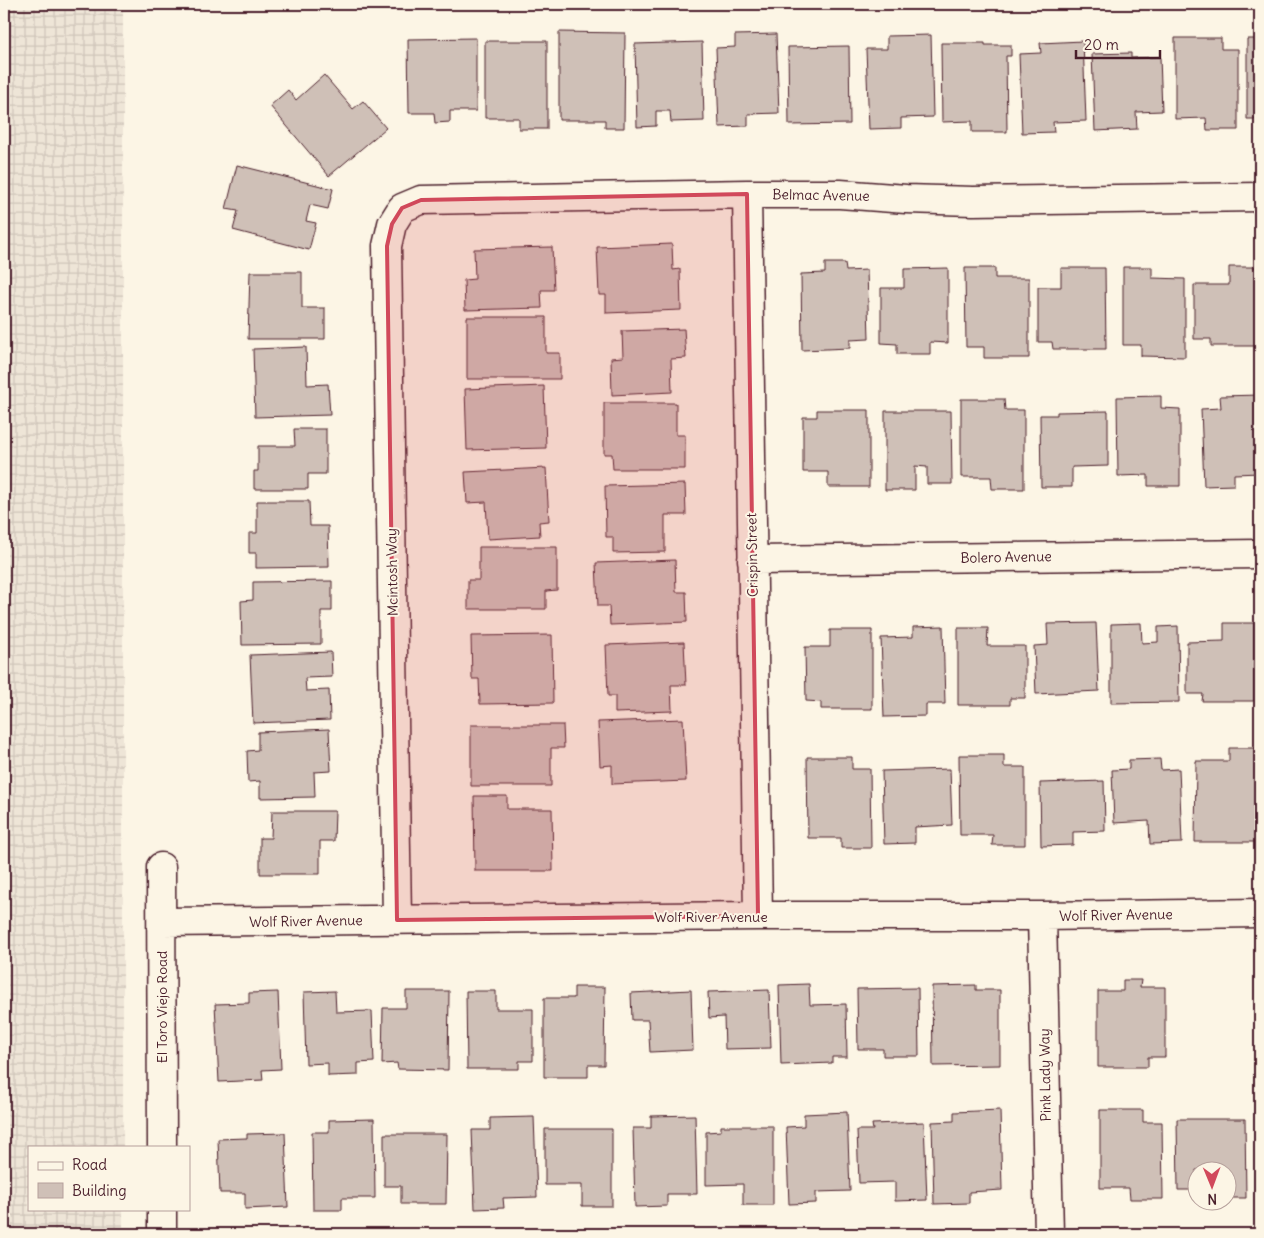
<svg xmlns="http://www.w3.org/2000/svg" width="1264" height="1238" font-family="Delius,sans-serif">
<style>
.industrial{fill:url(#industrial-grid)}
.building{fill:#cfc0b7;stroke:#4a1f2b}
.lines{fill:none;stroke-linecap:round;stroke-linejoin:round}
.minor-casing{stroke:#4a1f2b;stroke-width:31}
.minor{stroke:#fcf5e5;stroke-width:28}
.marked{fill:#d1495b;fill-opacity:0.2;stroke:#d1495b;stroke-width:4;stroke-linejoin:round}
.labels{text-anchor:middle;stroke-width:4;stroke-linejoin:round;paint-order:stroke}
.street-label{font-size:14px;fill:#4a1f2b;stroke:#fcf5e5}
</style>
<defs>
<pattern id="industrial-grid" width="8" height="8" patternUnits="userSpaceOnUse" patternTransform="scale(1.25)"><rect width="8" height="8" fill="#eee5d7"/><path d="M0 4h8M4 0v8" fill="none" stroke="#cec4b9"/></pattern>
</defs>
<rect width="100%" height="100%" fill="#fcf5e5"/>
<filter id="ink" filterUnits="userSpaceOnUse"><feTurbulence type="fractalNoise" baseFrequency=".02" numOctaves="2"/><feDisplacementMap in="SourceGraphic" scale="10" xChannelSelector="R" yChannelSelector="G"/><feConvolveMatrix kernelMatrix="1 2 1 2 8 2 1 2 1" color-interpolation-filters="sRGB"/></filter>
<g filter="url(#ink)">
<path class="industrial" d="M4,4H123V1147H29V1209H123V1234H4Z"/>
<path class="building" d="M559,32L625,33L624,128H605V120H559Z
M776,34L779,113L748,114V126L719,127L716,48L735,47V35Z
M931,35L933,117L901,118V128L869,129L866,49H887V36Z
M476,38V111H450V122L435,123L434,113H409L408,39Z
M1175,38H1221V49H1238V130H1207L1206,118L1175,119Z
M1247,39H1260V119H1247Z
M485,41H547V129H519V118H485Z
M1083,41L1086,121L1053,122L1054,132L1022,133L1019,54L1041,53L1040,43Z
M702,42L704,121L671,122L670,111H656V126L637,127L635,44Z
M941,43H985V45H1011V56H1006L1007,132H972V121L942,122Z
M849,46L850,124L789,125L788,47Z
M1131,53V58L1160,57L1162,111L1136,112L1137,129L1095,131L1092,54Z
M324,75L353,109L363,101L386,128L329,176L270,106L288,90L296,100Z
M237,165L333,189L328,209L310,205L306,221L316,223L309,250L233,230L238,211L226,209Z
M672,244L673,270L680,269L681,310L606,313V295H599L597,247Z
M552,247L554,290H541L542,308L465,310L464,280L475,279L474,249Z
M825,263H845L846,271L867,270L869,339L850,340V348L802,350L801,274L825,273Z
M1123,267H1152V278L1185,279V357L1141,356V345H1123Z
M1229,267H1260V346H1211V339H1194V285H1229Z
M948,268V343L930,342V354H897V344L881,343V288H904V269Z
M965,268H995V278H1029V358H984V347H966Z
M1061,268H1105L1106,349H1053L1052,342H1038V287H1061Z
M250,272H302V308H325V339H248Z
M467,317H546V353H560V379H467Z
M684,329L686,358L671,359L672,392L612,395L611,358L623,357L622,331Z
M306,347L307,385L328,384L330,415L255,417L253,349Z
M544,386L546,448L467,450L465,389Z
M1260,395V473L1234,474V485L1204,486L1201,409L1221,408L1220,396Z
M1161,396V408L1180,409V486H1148V475L1118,476L1117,397Z
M961,399H1004L1005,410H1024V489H992L991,477H961Z
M604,403H676V435H685V469H613L612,454H604Z
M817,410H869V487H828V472H803V417H817Z
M885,411H951L952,484H927V467L915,466V490H885Z
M1108,411V466L1072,467V487H1041L1040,415H1057V412Z
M294,429H326V474H308V489H254V471H258V446H295Z
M546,468L549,521L539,522L540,536L488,539L486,502L467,503L465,472Z
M685,484L686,515H665V552L613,553V537H606L605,486Z
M257,501H309L310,526H328L329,567L256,568V553H249V533H257Z
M479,547H557V590L546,591V609H468V580H479Z
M675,560L676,592H686L687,622L610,625L609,606H598L596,563Z
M332,581V611H321V644L242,645L241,601L253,600V582Z
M1096,623L1099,691L1036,694L1034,646L1048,645L1047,624Z
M1141,623L1142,643L1158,642V627L1178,626L1179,702L1111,703V624Z
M1224,623H1254V701H1202L1203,694H1187V642L1224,641Z
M943,626L945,704H926V716L884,717L881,638L913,637V627Z
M958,628H988L987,646H1025V698H1010V705H958Z
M830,630H872V709H821V702L806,701L805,647H830Z
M552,635L553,703L480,704L479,679H472L471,636Z
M684,642L686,685H671L672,711L615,713V696H608L606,645Z
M331,652L332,677L305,678L306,691L329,690L330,720L253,723L250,655Z
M683,719L686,781L612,784V765L600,766L598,722Z
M471,725H563L564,748H551V786H471Z
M329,729L331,771L314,772L315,797L260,798V781L248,782L247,751L258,750V732Z
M1229,748H1257V842H1195L1196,761H1229Z
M959,755H1004V767H1025V845H992L993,835H960Z
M807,757H852V769H870L871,848H841V838H808Z
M1160,759L1161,770L1179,769L1182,843L1150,844L1149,821L1114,823L1112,770L1129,769V760Z
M950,769L952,825L915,827V843L884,844L882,771Z
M1104,781L1105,831L1073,832V845L1041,846L1040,783Z
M474,796H507V809H552L553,871H475Z
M272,811H335L334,841H320V874H260V838H271Z
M1256,978H1260V1057H1257Z
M1123,980H1141L1140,987H1165V1057H1148V1067H1098V991H1123Z
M809,984L810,1005L846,1004L847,1057H832V1063L781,1065L779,985Z
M976,985V990H1000V1065L933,1066L932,986Z
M574,987H605L604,1065H588V1077H544V998H574Z
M918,988L919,1056H883V1049H858L857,989Z
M691,990L693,1050L650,1052L648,1020H632L631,993Z
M769,990L771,1048L725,1049L724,1017L709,1018L708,992Z
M335,991L336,1012L372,1011L374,1062L358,1063V1075L328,1076V1063L306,1064L304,992Z
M406,991H449L448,1070L398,1069L397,1063L382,1064L383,1008H406Z
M466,991H496V1009H533V1061H519V1069H467Z
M278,992L281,1069L262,1070L263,1080L219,1082L215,1004L249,1003V993Z
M1000,1110L1002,1190L969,1192V1203L934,1204L932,1122L954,1121V1112Z
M1100,1110H1143V1122H1162L1163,1199H1130L1129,1188H1100Z
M847,1112L850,1191L816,1192V1203L789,1204L786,1127L804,1126V1114Z
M695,1115L697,1194H667V1206L635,1207L633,1128H651V1116Z
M534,1117L537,1197L503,1198L504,1208L475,1209L472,1130H490V1118Z
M374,1119L375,1198H342V1210H313L312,1132H329V1120Z
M1177,1119H1245L1246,1198H1226V1170H1196V1190H1178Z
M1256,1119H1260V1198L1258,1199Z
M924,1122L927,1200L895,1201V1182L859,1183L857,1130H873L872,1124Z
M721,1126H773V1205H743V1184L706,1185V1132L721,1131Z
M545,1129H612V1206H582V1185H545Z
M285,1133L288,1207L245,1209V1193H220L218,1139L247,1138V1134Z
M384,1134H447L446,1204H401V1186H384Z"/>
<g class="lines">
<g class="minor-casing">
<path id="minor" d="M747,194L758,916
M752,560L1260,554
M161,867L162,1147
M1042,916L1049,1234
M397,920L387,246L392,224L402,208L421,200L747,194H840L906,199L973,201L1260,197
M162,922L758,916H1042L1260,913
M162,1209V1234"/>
</g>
<use href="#minor" class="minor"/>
</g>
</g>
<path class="marked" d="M747,194L758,916L397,920L387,246L392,224L402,208L421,200Z"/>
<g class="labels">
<g class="street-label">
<text transform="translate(821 195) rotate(1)" y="5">Belmac Avenue</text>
<text transform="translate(752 555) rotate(-91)" y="5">Crispin Street</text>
<text transform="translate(1006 557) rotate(-1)" y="5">Bolero Avenue</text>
<text transform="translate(392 572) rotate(-91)" y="5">Mcintosh Way</text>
<text transform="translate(1116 915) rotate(-1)" y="5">Wolf River Avenue</text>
<text x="711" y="922">Wolf River Avenue</text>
<text transform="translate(306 921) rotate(-1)" y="5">Wolf River Avenue</text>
<text transform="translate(162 1007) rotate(-90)" y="5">El Toro Viejo Road</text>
<text transform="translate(1045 1075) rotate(-91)" y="5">Pink Lady Way</text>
</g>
</g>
<rect width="1264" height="1238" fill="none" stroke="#fcf5e5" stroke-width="20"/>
<rect x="10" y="10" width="1244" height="1218" fill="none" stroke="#4a1f2b" stroke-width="2" filter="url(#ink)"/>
<rect x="28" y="1146" width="162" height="65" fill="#fcf5e5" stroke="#b59f9b"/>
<rect x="38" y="1162" width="25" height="8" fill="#fcf5e5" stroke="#b59f9b"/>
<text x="72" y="1170" font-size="15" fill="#4a1f2b">Road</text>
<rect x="38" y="1183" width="25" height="15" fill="#cfc0b7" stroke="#b59f9b"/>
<text x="72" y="1196" font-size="15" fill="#4a1f2b">Building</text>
<g transform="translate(1212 1186) rotate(179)"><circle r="24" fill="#fcf5e5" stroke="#b59f9b"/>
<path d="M0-4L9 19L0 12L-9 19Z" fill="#d1495b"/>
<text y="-8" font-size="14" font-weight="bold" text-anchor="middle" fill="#4a1f2b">N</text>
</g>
<path d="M1076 50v8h84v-8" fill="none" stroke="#4a1f2b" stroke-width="2.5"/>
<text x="1084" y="50" font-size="15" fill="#4a1f2b" stroke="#fcf5e5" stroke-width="4" paint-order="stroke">20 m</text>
</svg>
